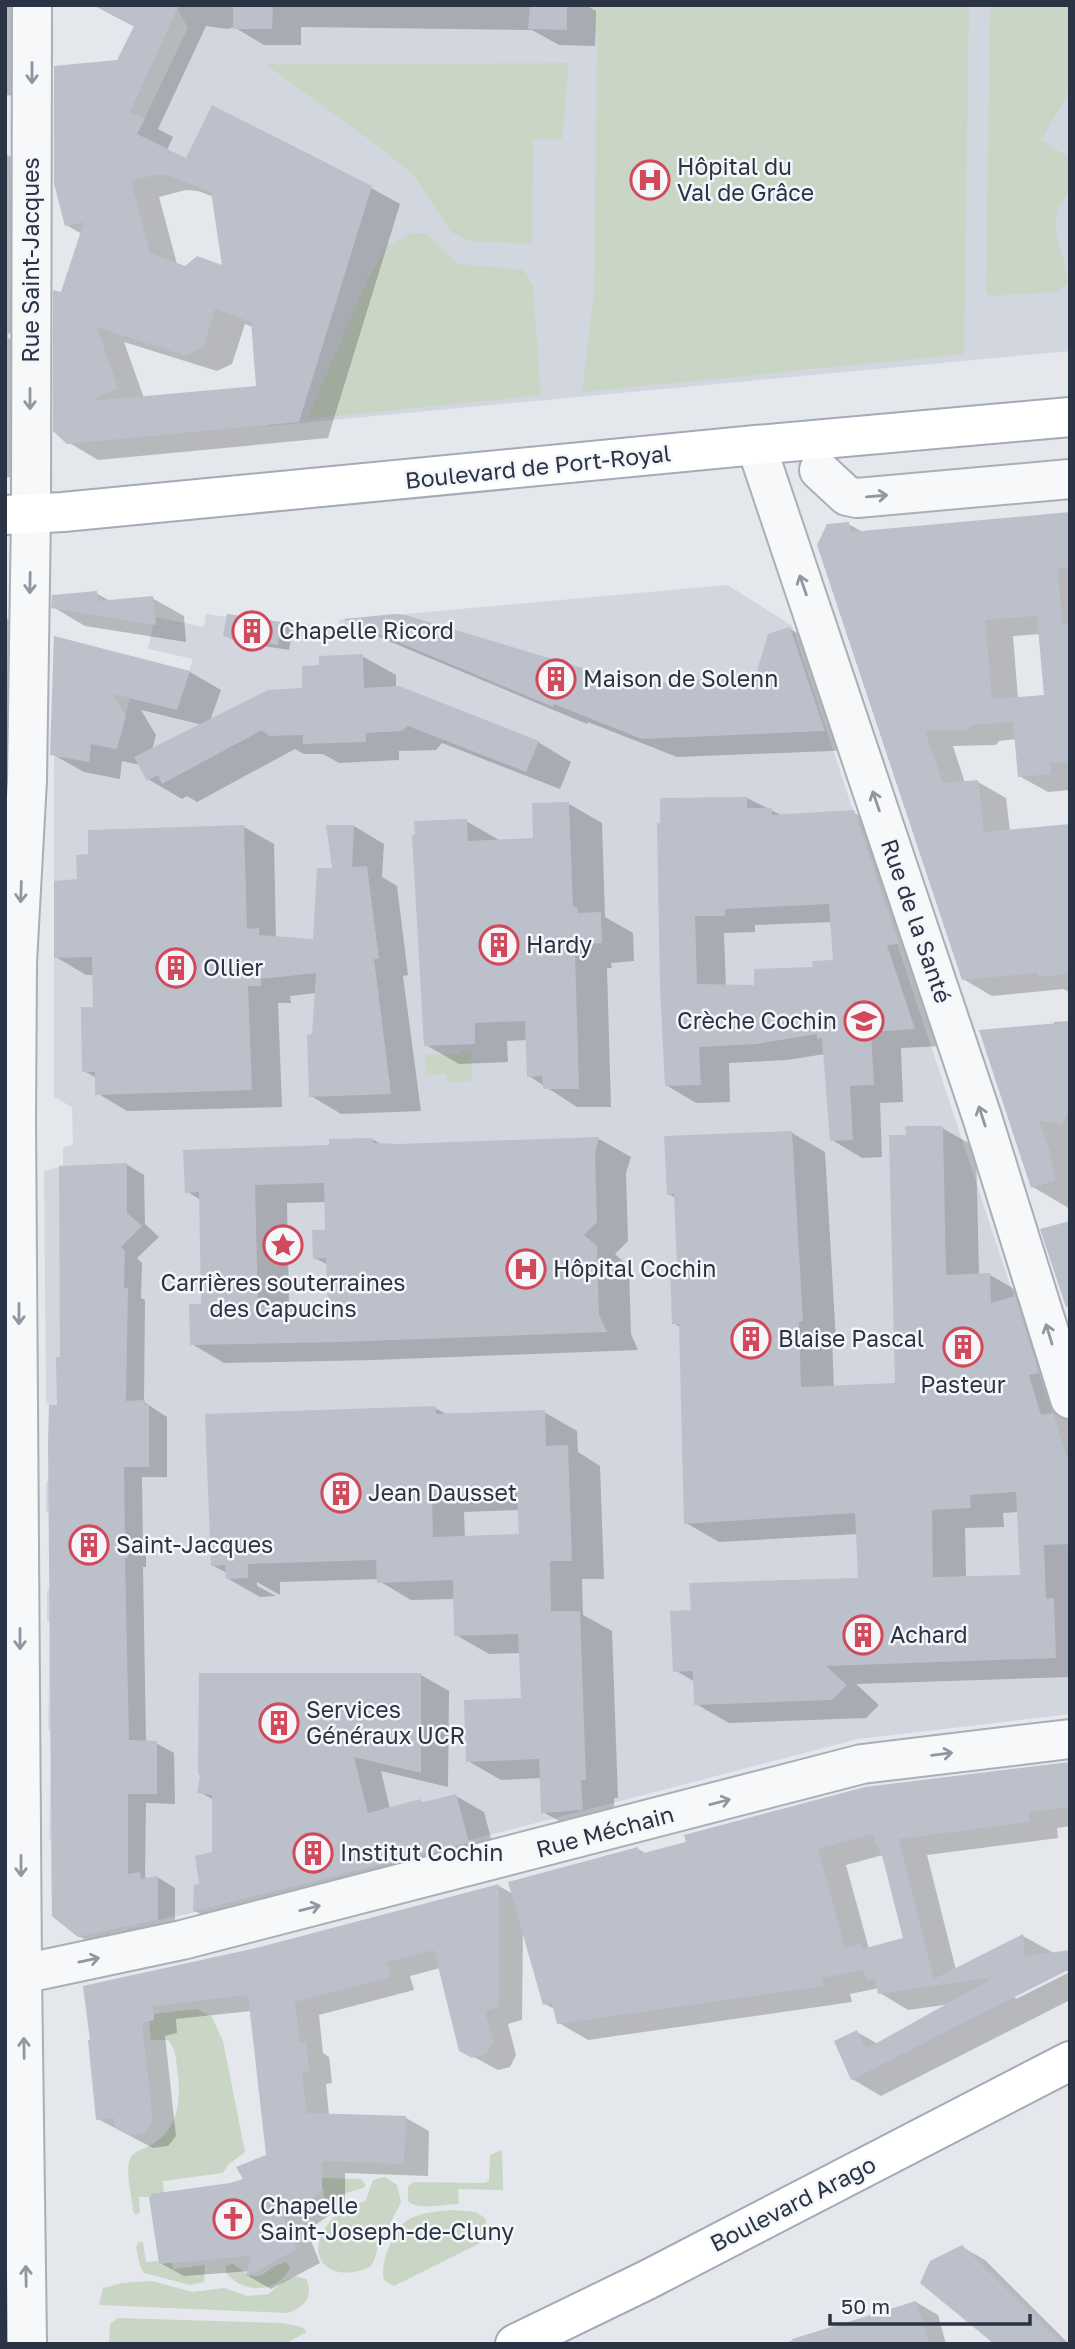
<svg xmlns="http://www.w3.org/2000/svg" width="1075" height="2349" font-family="'Golos Text',sans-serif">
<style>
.built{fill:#d2d6de}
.green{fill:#c9d6c5}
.shadow{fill:#0003;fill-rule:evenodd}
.building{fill:#bbc0ca;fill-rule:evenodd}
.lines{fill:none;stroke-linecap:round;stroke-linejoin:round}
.minor-casing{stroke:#a9aeb7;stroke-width:42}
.major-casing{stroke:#a3abb8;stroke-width:42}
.minor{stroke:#f7f8fa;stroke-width:38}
.major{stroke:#fff;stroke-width:38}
.oneway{stroke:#9196a0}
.labels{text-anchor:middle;stroke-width:5;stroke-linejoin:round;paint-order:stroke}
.poi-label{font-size:23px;fill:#2b3445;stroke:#f4f6f9;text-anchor:start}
.street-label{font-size:23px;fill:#2b3445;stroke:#f4f6f9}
</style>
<rect width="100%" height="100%" fill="#e4e7ec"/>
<path class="built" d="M175,5H1070V351L268,426L324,225L137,134L188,28Z
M728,585L792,626L1070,1466V1714L858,1739L187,1914L78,1937L52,1916L51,1842L49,1839L51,1733L48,1729L50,1623L47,1621V1591L50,1588V1515L46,1511V1482L49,1480V1405L46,1402L44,1171L63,1166V1147L73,1145L72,1107L54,1097V756L89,762L91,744L116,749L130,698L177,709L193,659L148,649L155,617L204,627L206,614L226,617L227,614L281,622V625L299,628L301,623L339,630V620Z"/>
<path class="green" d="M594,5H969L964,354L582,392L594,293L597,35L594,31Z
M994,5H1070V91L1041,140L1070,158C1070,167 1072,178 1070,187C1067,198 1057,206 1056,218C1053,244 1069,262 1067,284L1056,292L990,296L986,292L990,11Z
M569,63L562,139L533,140L532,244L469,241L451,232L415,177L386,152L265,64Z
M411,233H425L458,264L524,270L533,286L541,395L307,419L366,283L386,247Z
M461,1051H471L472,1081L447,1082V1074L426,1075L425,1055L461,1054Z
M197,2009L212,2017L223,2041L245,2152L229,2164L223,2173L163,2181L164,2195L151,2194V2197H139L140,2212L136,2215L133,2211C132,2196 126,2177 129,2162C131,2152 141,2150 149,2146C177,2131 181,2104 178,2076C176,2063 177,2050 168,2040H151L149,2021L154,2020V2014Z
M502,2150L503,2190L458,2189L459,2204C444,2204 417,2211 408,2201V2186L414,2182L484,2183L489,2181L490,2155Z
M385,2177L397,2185L401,2202L377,2250L374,2261L370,2267C329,2285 300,2256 332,2219C341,2210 355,2206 366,2200L373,2180Z
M322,2178L361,2179L366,2185L363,2188L324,2200L323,2188L316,2189L322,2183Z
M455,2210L476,2212L485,2218L487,2230L480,2243L394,2286L384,2280C379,2264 395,2225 411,2218C424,2212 440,2211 455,2210Z
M139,2242H143L146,2262L158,2261L159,2265L162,2264L163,2262L172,2260L173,2269L205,2265L204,2282L190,2285L144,2273L140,2266L136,2247Z
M286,2262L290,2268C277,2294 244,2294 226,2273V2266L232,2263C268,2290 257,2269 286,2262Z
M296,2276L306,2279C315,2296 303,2309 287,2313L99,2305L103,2288L122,2283L152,2281L192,2292L224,2288L248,2296L268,2294L284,2281Z
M118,2318L282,2323L302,2327L307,2332L284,2344H109L110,2324Z"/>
<path class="shadow" d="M5,5H45L39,98L5,95Z
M93,5H586L596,11L595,46L559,45L532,30L301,27V45H264L234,27L228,29L206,26L158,129L173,137L167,150L187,160L371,188L400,204L328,438L98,460L68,442L62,294L82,234L66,225L119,62L135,27ZM186,190L198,191L214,197L224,268H186L177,264L159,197ZM245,324L253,327L258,388L144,398L124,342L217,371L232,364Z
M5,154L39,171L31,311L7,336L32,362L20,477H5Z
M1070,513V790L1048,792L1019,776L1016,739L999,741L996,745L953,746L965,783L978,782L1006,798L1010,831L1070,825V992L1063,989L992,996L963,979L819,545L848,524L863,532ZM1041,634L1046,697L1018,699L1013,636Z
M96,593L112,602L152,598L184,616L186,642L85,626L53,607Z
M5,617L19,630L5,959Z
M349,620L640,687L758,676L790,629L823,648L857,750L677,757L588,722L587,724L379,637Z
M281,623L293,630L289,650L237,642L225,635Z
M55,638L190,672L221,690L210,721L304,690L320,667L362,656L396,675V688L538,742L571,762L560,789L442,743L436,750L399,751V760L339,763L323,754H304L295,749L197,802L187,796L182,799L148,779L140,765L122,761L120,779L84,772L52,754ZM141,710L203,725L152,750L156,735Z
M747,798L783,816L853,812L883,830L944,1046L901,1048L903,1102L880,1103L882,1157L862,1158L832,1140L825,1054L787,1060L729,1063L730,1102L696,1103L666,1085L659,825ZM832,922L835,962L755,987H726L724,933L755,932V925Z
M569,804L602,823L605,917L633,933L634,961L611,963L612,968H607L611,1107H577L529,1076L528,1040L507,1041L508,1062L459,1064L426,1045L466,821L499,840L535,839Z
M354,826L384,844L382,877L397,886L408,975L403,976L421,1111L341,1114L311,1096L316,993L290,996L291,1003H278L282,1107L127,1111L97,1093V1078L84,1071L95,1008L94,975H86L56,957L78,881L244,827L274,844L276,938L314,941L334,869L328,827Z
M1070,1021V1209L1033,1187L981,1032L1054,1025V1022Z
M942,1128L976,1147L979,1275H990L1023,1294L1070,1421V1677L856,1684L879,1705L866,1718L729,1723L696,1704L695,1682L675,1670L692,1612L859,1580L858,1534L719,1542L686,1523L681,1328L674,1323L679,1269L676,1198L668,1194L792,1133L825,1152L836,1340H832L834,1388L897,1385L907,1137ZM1018,1512L1022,1576L966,1578L965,1528L1004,1527L1003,1513Z
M372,1139L383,1145L398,1146L599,1139L631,1157L626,1173L628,1241L615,1254L629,1267L631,1334L638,1350L374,1360L224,1363L192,1344L203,1306L201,1200L186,1191L331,1146ZM326,1202L327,1232L315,1258L328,1265L330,1306L289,1307L287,1203Z
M126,1164L144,1175L145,1224L159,1237L137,1258L142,1263L141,1298L145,1300L144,1402L167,1417V1477H142L143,1548L146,1550V1567H143L146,1742L156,1743L174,1753L175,1804L146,1803L145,1877L149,1879L157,1877L175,1888V1930L98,1947L79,1936L58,1407L61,1358Z
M435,1408L448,1415L544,1412L577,1431L578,1452L600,1466L604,1579H582L583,1615L612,1631L618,1798H614L615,1828L575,1830L543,1812L541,1778L501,1780L468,1761L523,1700L521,1653L489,1654L456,1635L455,1599L411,1600L379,1581V1579L280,1582V1595L257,1582V1586L276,1596L260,1597L227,1578V1573L212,1565ZM520,1510L521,1535L465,1538L464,1512Z
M421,1675L449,1691L448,1787L381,1771L390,1809L420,1801L425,1804L456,1796L484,1812L496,1857L222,1927L195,1911L201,1885L214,1853V1800L199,1792Z
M1070,1764V1826L1057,1828L1058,1838L927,1855L956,1970L1023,1936L1052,1952V1955L1070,1952V1971H1064L1014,1996L1016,1999L1070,1972V2000L881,2096L852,2079L857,2032L878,2044L951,2004L908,2010L880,1993L879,1988L850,1994L852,2002L588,2040L559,2023L556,2010L545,2004L523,1930L522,2020L508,2024L516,2055L510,2067L498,2070L461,2050L440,1968L410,1976L414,1990L319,2015L323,2053L329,2057L330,2064L332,2083L326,2084L329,2115L406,2118L429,2131L428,2176L345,2173V2204L307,2231L320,2263L271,2289L248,2276L250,2271L184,2276L160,2263L230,2185L246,2180L267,2156L251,2011L176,2019L177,2033L165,2036L176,2136L168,2146L153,2148L98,2119L92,2041L85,1987L260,1949L499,1886L513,1894L638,1849L647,1854ZM883,1855L905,1939L869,1949L846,1865Z
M962,2247L985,2260L1069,2344H997Z
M916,2302L938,2315L946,2344H782Z"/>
<path class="building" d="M95,5H179L130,112L145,119L137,134L186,158L212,105L372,186L299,422L67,444L53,431V290L61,292L84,222L65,226L54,184V66L117,60L134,26ZM155,175H167L211,192L222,265L197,256L185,266L150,253L131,181ZM215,309L251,322L256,386L91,401L118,388L97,327L186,356L203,347Z
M233,5H273L272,29H233Z
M530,5H567V30L528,29Z
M1070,512V567L1058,568L1062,623H1070V761L1050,763L1051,774L1018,777L1013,722L971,725L968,730L925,731L943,783L978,780L984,832L1070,824V974L1038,977V973L962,980L817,545L827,524L849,522L850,532ZM1037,616L1044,695L992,699L985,620Z
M97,591L98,601L153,596L156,625L51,608L52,595Z
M227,614L281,622L278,645L223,636Z
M394,614L405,615L640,685L756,674L768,634L790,627L825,731L642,739L554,704L553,707L343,619Z
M54,636L190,671L177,710L113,694L126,716L117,749L91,744L89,762L50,755Z
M363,654L364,688L399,686L539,741L526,772L408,726L402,731L366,733V742L303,744V735L269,736L262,730L162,784L158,775L147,781L134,757L268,690L302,688V666L319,665V656Z
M747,797V808H772V815L854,810L899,944L887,945L915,1029L871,1032L874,1085L850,1086L853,1140L830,1141L822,1038L817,1039V1034L756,1044L699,1047L701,1085L665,1086L660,988L657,823H660V798ZM829,904L833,960L812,961L813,967L754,969V985L697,984L695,916H725V909Z
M569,802L573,907H577L578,913L601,912L602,943L579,945V950L575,951L579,1089H543L542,1076L527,1077L525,1021L475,1023V1044L424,1046L412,835H415L414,821L467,819L468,841L533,838L532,803Z
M244,825L247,929L259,928V935L313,939L317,868H332L326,825H354L352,867L367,866L379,959H374L391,1094L309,1097L307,1035L312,1034L316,973L261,979V986H248L252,1090L95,1095V1072H82L81,1018V1007H93L92,957L54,958V881L77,879L76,855L88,854V830Z
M1070,1022V1108L1062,1125L1039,1120L1050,1152L1055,1180L1031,1188L979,1030Z
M905,1126H943L946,1275L990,1273L991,1303L1015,1296L1039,1373L1029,1375L1041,1415L1053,1413L1070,1466V1544L1044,1545L1046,1599L1054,1598L1056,1658L826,1666L847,1685L832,1700L694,1705L693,1671L673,1672L670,1611L691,1610L689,1583L858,1578L855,1513L684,1524L679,1324H672L670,1267H677L674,1194L667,1195L664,1136L792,1131L803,1321L799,1322L801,1387L895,1383L889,1135H906ZM1016,1492L1020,1575L933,1577L932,1510L971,1508L970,1495Z
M599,1137L595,1154L597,1222L584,1235L597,1246L599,1315L607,1332L341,1342L190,1345L189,1304H201L199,1192L185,1193L183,1150L329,1145V1139L373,1138V1143L398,1144ZM324,1183L325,1230H312L313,1259L326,1258L328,1304L258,1307L255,1185Z
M127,1163V1213L142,1226L121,1247L125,1251L124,1288H128L126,1401L145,1400V1405H149V1467H124L125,1537H128V1558H125L129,1740L157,1741V1794H128V1874L140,1872L141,1879L158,1876V1920L78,1937L52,1916L48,1441L49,1405H57L56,1357H60L59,1166Z
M1070,1221V1306L1066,1307L1040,1229Z
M436,1406V1414L545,1410L546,1446L568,1445L572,1561H550L551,1611H580L586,1780H581L583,1810L541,1813L539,1759L466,1762L464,1700L521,1698L518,1634L454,1636L453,1580L377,1583L376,1560L248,1564V1578L226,1579L225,1565L211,1566L205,1414ZM517,1491L519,1534L433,1537L432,1494Z
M199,1673H421V1773L354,1757L368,1813L421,1799L420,1803L456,1794L469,1842L193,1912L194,1885L199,1884L195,1856L212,1852V1795L197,1793L200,1775H198Z
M1070,1762V1807L1029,1812L1030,1822L899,1839L934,1979L1023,1934L1025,1956L1070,1950V1969L851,2080L834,2041L857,2030L866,2049L995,1977L878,1994L875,1979L866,1980L864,1970L822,1978L824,1986L557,2024L552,2003L543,2005L508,1882L638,1847L640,1854L686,1842L684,1835L865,1787ZM872,1834L883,1859L903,1938L862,1949L861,1944L845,1948L818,1849Z
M499,1884V2007L485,2011L493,2041L486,2054L472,2058L459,2051L434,1950L387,1962L391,1977L295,2002L300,2043L306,2041L307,2049L309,2071H302L307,2113L406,2116L404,2164L322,2161V2191L284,2218L297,2249L246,2277L251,2256L159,2264L149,2197H151V2194L230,2183L243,2179L236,2167L266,2155L248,1995L153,2006L154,2020L142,2023L153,2122L144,2133L128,2135L115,2127L114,2118L96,2120L88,2040H90L83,1986L260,1947Z
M962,2245L1062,2344H994L920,2283L930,2261Z
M916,2301L929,2344H793L792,2339Z"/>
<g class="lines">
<g class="minor-casing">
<path id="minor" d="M756,445L982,1117L1070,1399
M819,470L847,496L857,498L1070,479
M22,1974L182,1940L862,1764L1070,1739
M27,2344L22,1974L16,1121L17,962L27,780L31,514L32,5"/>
</g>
<g class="major-casing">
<path id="major" d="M5,515L63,512L756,445L1070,417
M515,2344L647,2280L1070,2061"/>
</g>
<use href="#minor" class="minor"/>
<use href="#major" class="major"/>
</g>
<defs><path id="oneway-shaft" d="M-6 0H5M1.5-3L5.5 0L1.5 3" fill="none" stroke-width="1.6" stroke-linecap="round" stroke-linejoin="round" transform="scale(1.75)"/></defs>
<g class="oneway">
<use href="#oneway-shaft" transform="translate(32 73) rotate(90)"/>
<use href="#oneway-shaft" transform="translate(30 399) rotate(90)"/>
<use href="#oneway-shaft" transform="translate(877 496) rotate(-5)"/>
<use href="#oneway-shaft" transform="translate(30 583) rotate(91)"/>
<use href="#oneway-shaft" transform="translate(803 585) rotate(-109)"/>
<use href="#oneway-shaft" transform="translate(876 801) rotate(-109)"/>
<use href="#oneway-shaft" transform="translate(21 892) rotate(92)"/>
<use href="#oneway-shaft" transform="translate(982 1116) rotate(-108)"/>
<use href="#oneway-shaft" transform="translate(19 1314) rotate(90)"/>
<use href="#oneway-shaft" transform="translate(1049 1334) rotate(-107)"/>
<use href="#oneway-shaft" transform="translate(20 1639) rotate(90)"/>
<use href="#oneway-shaft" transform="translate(942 1754) rotate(-7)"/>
<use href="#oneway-shaft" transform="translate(720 1802) rotate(-15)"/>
<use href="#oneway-shaft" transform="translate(21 1866) rotate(90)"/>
<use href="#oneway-shaft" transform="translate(310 1908) rotate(-14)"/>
<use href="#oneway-shaft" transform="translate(89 1960) rotate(-12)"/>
<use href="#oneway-shaft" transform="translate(24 2048) rotate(-91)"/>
<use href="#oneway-shaft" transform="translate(26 2276) rotate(-91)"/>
</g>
<defs>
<g id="hospital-ring" transform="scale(2.0125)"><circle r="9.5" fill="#f4f6f9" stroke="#d1495b" stroke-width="1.5"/><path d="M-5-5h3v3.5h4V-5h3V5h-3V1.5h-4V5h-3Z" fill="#d1495b"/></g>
<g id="building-ring" transform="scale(2.0125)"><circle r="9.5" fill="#f4f6f9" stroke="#d1495b" stroke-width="1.5"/><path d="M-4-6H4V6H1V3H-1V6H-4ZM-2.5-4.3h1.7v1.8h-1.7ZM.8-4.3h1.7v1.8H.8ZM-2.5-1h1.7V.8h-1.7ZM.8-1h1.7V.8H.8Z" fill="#d1495b"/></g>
<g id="school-ring" transform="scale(2.0125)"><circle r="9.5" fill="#f4f6f9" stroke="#d1495b" stroke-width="1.5"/><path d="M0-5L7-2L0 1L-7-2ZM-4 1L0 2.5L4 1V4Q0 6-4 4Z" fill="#d1495b"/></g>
<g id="sight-ring" transform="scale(2.0125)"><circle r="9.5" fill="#f4f6f9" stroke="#d1495b" stroke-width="1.5"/><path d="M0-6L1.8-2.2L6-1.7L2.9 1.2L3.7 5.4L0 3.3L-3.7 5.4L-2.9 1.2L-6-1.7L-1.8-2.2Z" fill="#d1495b"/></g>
<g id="church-ring" transform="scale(2.0125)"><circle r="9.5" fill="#f4f6f9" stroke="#d1495b" stroke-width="1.5"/><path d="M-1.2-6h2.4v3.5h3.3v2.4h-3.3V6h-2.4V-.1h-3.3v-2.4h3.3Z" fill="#d1495b"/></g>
</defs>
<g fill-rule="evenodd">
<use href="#hospital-ring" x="650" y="180"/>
<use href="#building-ring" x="252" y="631"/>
<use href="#building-ring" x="556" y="679"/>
<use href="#building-ring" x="499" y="945"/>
<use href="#building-ring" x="176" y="968"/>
<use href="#school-ring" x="864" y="1021"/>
<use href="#sight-ring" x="283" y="1245"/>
<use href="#hospital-ring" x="526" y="1269"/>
<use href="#building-ring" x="751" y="1339"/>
<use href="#building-ring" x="963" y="1347"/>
<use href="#building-ring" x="341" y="1493"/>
<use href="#building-ring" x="89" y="1545"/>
<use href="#building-ring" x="863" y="1635"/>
<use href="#building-ring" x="279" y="1723"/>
<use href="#building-ring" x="313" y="1853"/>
<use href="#church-ring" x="233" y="2219"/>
</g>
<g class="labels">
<g class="poi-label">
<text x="677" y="175">Hôpital du<tspan x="677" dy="26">Val de Grâce</tspan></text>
<text x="279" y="639">Chapelle Ricord</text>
<text x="583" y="687">Maison de Solenn</text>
<text x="526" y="953">Hardy</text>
<text x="203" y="976">Ollier</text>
<text x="837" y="1029" text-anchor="end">Crèche Cochin</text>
<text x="553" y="1277">Hôpital Cochin</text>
<text x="283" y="1291" text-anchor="middle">Carrières souterraines<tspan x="283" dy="26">des Capucins</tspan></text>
<text x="778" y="1347">Blaise Pascal</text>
<text x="963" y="1393" text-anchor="middle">Pasteur</text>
<text x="368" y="1501">Jean Dausset</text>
<text x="116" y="1553">Saint-Jacques</text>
<text x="890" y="1643">Achard</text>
<text x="306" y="1718">Services<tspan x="306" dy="26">Généraux UCR</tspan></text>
<text x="340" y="1861">Institut Cochin</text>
<text x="260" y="2214">Chapelle<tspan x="260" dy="26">Saint-Joseph-de-Cluny</tspan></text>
</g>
<g class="street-label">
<text transform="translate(31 260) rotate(-90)" y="8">Rue Saint-Jacques</text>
<text transform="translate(538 467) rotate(-6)" y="8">Boulevard de Port-Royal</text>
<text transform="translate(916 921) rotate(71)" y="8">Rue de la Santé</text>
<text transform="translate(605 1832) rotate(-15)" y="8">Rue Méchain</text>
<text transform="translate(793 2204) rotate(-27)" y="8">Boulevard Arago</text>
</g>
</g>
<rect width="1075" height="2349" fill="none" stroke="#2b3445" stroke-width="14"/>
<path d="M830 2314v10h200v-10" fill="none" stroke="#2b3445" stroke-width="3.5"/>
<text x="841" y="2314" font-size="21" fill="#2b3445" stroke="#f4f6f9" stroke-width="5" paint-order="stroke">50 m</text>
</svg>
